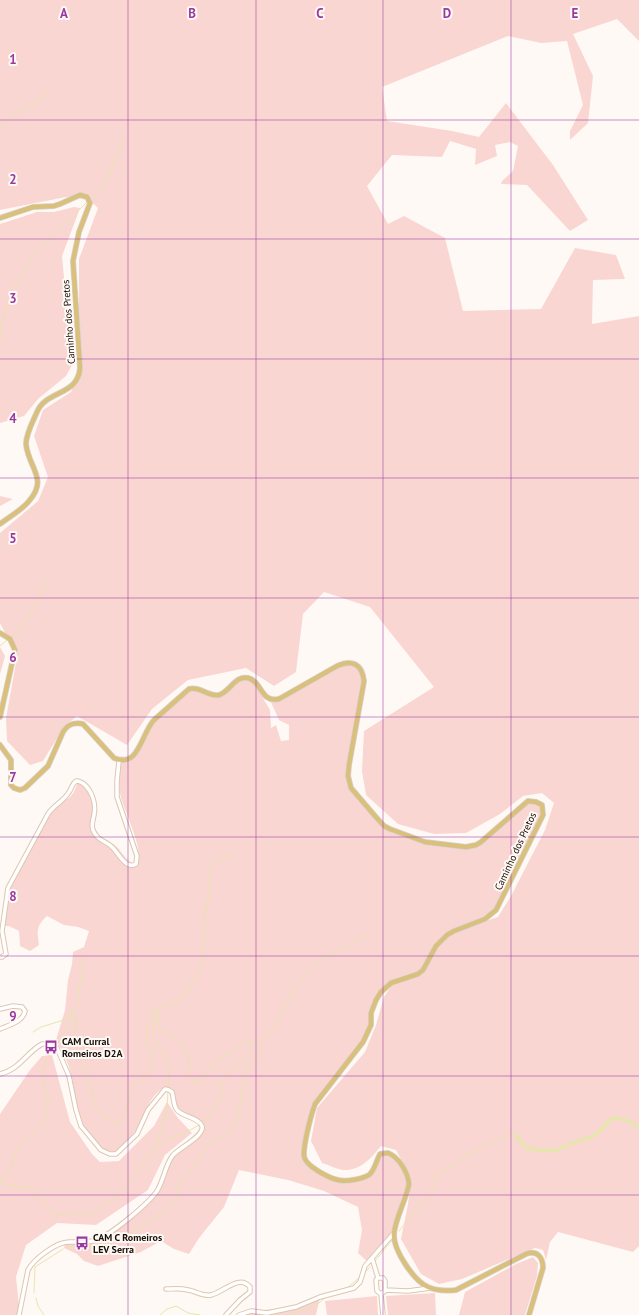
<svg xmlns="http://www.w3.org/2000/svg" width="639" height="1315" font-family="'PT Sans',sans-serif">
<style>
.green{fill:#fad6d2}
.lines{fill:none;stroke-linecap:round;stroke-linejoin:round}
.stream{stroke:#e7e5ae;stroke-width:1}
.canal{stroke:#e7e5ae;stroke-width:3.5}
.minor-casing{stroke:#dec6af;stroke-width:5.5}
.major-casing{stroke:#d5d4d3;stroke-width:6}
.minor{stroke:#fff;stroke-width:3.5}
.major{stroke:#dac07c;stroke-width:4.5}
.grid{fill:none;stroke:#9939a1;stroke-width:1;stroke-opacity:0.55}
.labels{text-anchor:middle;stroke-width:4;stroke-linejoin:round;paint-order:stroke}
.street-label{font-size:10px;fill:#180f08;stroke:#fff9f5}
.poi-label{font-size:10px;font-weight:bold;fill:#180f08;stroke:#fff9f5;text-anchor:start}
.grid-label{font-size:13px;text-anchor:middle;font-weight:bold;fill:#9939a1;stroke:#fff9f5;stroke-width:4;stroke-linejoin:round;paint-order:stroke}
</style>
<rect width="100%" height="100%" fill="#fff9f5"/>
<path class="green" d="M0,0H639V41L617,19L573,34L593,76L588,123L570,140V131L583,105L567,41L541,43L508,36L382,87L387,121L452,131L479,137L506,103L553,165L588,220L570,231L527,185L501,184L502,181L513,171L518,146L510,142L495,145L497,156L475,165L476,149L450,141L442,157L392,155L367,186L388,224L404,216L445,238L463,311L541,309L575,248L616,255L625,279L593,280L592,324L639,316V1246L633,1252L558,1232L550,1242L546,1260L543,1250L535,1248L462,1279L439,1284L421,1274L401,1239L408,1204L411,1178L396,1150L381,1146C371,1158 361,1171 343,1170C336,1169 329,1165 322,1163L311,1141L317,1108L365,1052L376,1025L384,997L394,982L376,1000L368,1035L312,1112L306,1142V1163C333,1178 336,1182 367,1177L377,1159L384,1153L395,1157L405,1171L408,1190L399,1223L394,1233L369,1263L358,1253L362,1230L358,1207L324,1191L288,1180L239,1170L224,1207L199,1238L189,1254L174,1249L161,1241L141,1252L98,1266L84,1261L77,1254L64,1248L65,1243L94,1241L136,1213L157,1191L173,1155L197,1137L202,1129L197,1121L177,1111C175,1101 174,1092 163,1088C146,1099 144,1122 131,1137C127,1143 120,1147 115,1152L105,1151C96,1141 86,1132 81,1119C75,1105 75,1089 71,1074C68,1062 63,1051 56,1040L65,1010L68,980L72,964L73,952L84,947L89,931L78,927L64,925L47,916C36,926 37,931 39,945L30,951L20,946L19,931L9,926H3L9,885L50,811L70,797L74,792L78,782L83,780C93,786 97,799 96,810C96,816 94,822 95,828C99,840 111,841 118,848C123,854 128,863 136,864C147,853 122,808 120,793C118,781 121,768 121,756L129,759L133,757L149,725L189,689C215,695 218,698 239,679L252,680L260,690L264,700L270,710L271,728L276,725L281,741L289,740V725L279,720L270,700L279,699L342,663L358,665L364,681L349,765L351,788L375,816L396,832L425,842L466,847L476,845L525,804L533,801L540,804L543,815L493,914L454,931L498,917L511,896L545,830L554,803L542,793L523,796L500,814L466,833L434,834L398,824L366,795L362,771L364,731L434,687L370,607L324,592L303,614L296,672L274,686L246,668L188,680L152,709L127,745L77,716L64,727L43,761L30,765L7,741L6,718L17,657L0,623V533L38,501L48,477L34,436L43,410L71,392L82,369L79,318V259L98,208L85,196L66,197L0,210Z
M74,207L80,208L62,256L72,365L66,376L38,399L24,416L0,423V224L37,212H54Z
M0,496L13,499L0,506Z
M0,647L5,656L0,674Z
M52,1055L70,1122L92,1154L100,1162L119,1161L154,1126L167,1102L178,1118L192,1133L165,1155L148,1190L96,1225L57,1223L26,1245L16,1277L20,1315H0V1114L30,1070L42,1056Z
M533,1257L538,1263L537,1276L525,1315H459L465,1292L516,1264Z
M435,1293L436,1315H388L386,1296Z
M377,1296L378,1315H327L325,1301Z
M320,1297L316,1315H239L251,1311L296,1307Z"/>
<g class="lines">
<path class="stream" d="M0,128L4,122L48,93
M92,197L102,189L110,173L123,140
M0,341L1,327L10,294L34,255L87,202
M12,637C29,622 38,601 47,581
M0,646L7,640
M160,1011C154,1040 170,1028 181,1043C183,1047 187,1052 188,1057C190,1066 189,1075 195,1083L199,1082L214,1063L244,1042H250L256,1044
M74,1014C79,1021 74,1033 74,1041C75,1054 86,1070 90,1082C92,1090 92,1100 96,1107C99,1113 111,1122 117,1124C129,1118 127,1099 132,1087C136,1078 146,1078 150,1071L151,1059L154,1053L146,1041L147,1030L148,1024L153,1017V1010L157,1007
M33,1032L41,1027L64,1020L70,1013H72
M56,1045L63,1036L78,1002L83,958
M168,1088C169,1079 170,1069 167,1061C164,1053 159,1048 156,1042C151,1033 155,1017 159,1009L176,1002L185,994L200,969L204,945V917L209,897L210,884L209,877L212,866L220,859L232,854
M202,1123L211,1115L220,1099L221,1083L230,1073L270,1033L296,986L323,959L365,935
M157,1145L167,1108L168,1091
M0,1182C3,1178 7,1174 9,1170C13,1163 14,1153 19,1147C30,1132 46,1128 48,1105C49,1098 46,1091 44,1084C39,1070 46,1058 54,1048
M0,1183L30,1188L55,1215L96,1213L126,1188L157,1145L194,1128L199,1125
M429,1194L433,1190L438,1172L455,1165L466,1155L512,1134
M399,1231L426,1198
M67,1247L101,1246L125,1237L143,1226L166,1210L177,1197L180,1184L183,1178L196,1164L207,1146L231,1130C241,1116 240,1102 243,1086C244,1082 244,1078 245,1074C250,1065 261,1058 261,1048
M375,1261L392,1240
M365,1272L370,1267
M347,1288L360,1277
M34,1293L35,1267L63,1249
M36,1298L38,1306L44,1315
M160,1315L167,1309L176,1306L188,1313L200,1315
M290,1315L314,1307L326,1297"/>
<path class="canal" d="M516,1135L522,1144L527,1148L548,1151L559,1149L578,1141L591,1137L598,1133L610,1120L615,1118L626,1120L639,1127"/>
<g class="minor-casing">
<path id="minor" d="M0,957H2L6,954L2,931L8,888L48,814C54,805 64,801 69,792C72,788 72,784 76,781C80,781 83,783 86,786C93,794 96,805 94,815C93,820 91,825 93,830C97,841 107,841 113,848C119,854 126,870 136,864L137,856L117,797V781L119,761
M0,1009L13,1006L22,1007L25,1011C23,1022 9,1025 0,1029
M0,1074C19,1070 26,1053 42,1044H49L57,1048L69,1076L76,1110L81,1126L101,1150L110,1154H116L137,1134L148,1110L165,1089L169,1090L172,1092C174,1098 173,1105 177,1110C183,1117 198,1117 202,1126C205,1136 179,1148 173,1155C165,1165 164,1180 157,1191C148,1204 111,1235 96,1240C88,1243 78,1242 69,1242C56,1242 34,1259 28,1270L19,1315
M372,1258L378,1278
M378,1278H383L385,1281V1291L381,1294
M378,1278L376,1280L377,1291L381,1294
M166,1289C173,1289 180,1288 188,1290C196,1291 203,1297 211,1295C224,1292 239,1274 250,1287V1292L240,1300L226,1315
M385,1290L408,1291L430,1288
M381,1294L383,1315
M239,1315L251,1311L267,1313L296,1307L320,1297L354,1288L360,1282L365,1266L394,1233"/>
</g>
<g class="major-casing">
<path id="major" d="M0,218L33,207L54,206L60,204L80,195L87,197L90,203L79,232L73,261L80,368C78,396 46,390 37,412C33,421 26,434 26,444C28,467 49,479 29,501C22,510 9,517 0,524
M0,633L10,639L15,650L0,717
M0,745L11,760V785L14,788L20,790L25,788L48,766L63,732C68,724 74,722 83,724L114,758C139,769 141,734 154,720L189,689C200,686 208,697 219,695C230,692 235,675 248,678C263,682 260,703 279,699L337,666C352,659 362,664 364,681L349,765L348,776L351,788L375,816L384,826L390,829L425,842L466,847L476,845L481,842L528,801L536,802L542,805L543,815L496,910L485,919L454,931L447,935L436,946L423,970L418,974L391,983L381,992L376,1000L371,1013V1025L363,1042L315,1104C311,1115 303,1145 304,1156C305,1166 329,1178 338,1180C347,1182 362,1179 369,1175C375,1170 376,1161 380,1154L388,1153C399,1157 408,1173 409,1184C406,1200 395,1219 394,1234C393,1250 414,1281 428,1287C437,1291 447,1291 456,1290L526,1254C537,1250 543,1257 543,1268L529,1315"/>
</g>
<use href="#minor" class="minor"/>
<use href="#major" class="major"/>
</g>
<path class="grid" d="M128,0V1315M256,0V1315M383,0V1315M511,0V1315M0,120H639M0,239H639M0,359H639M0,478H639M0,598H639M0,717H639M0,837H639M0,956H639M0,1076H639M0,1195H639"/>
<defs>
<g id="bus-bare" transform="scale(1.08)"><path d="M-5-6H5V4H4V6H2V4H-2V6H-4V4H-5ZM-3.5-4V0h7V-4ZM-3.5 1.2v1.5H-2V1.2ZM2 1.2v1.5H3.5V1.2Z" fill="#9939a1" stroke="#fff9f5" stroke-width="2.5" paint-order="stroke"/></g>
</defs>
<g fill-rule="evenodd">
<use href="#bus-bare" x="51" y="1047"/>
<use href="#bus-bare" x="82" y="1243"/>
</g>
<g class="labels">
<g class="street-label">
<text transform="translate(68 322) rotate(-94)" y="4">Caminho dos Pretos</text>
<text transform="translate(515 851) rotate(-65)" y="4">Caminho dos Pretos</text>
</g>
<g class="poi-label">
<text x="62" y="1045">CAM Curral<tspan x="62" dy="12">Romeiros D2A</tspan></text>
<text x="93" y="1241">CAM C Romeiros<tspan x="93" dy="12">LEV Serra</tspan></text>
</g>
</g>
<g class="grid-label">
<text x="64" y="18">A</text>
<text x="192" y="18">B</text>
<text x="320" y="18">C</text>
<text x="447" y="18">D</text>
<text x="575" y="18">E</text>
<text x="13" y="64">1</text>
<text x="13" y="184">2</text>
<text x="13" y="303">3</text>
<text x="13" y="423">4</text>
<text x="13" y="543">5</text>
<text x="13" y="662">6</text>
<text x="13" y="782">7</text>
<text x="13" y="901">8</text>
<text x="13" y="1021">9</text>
</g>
</svg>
